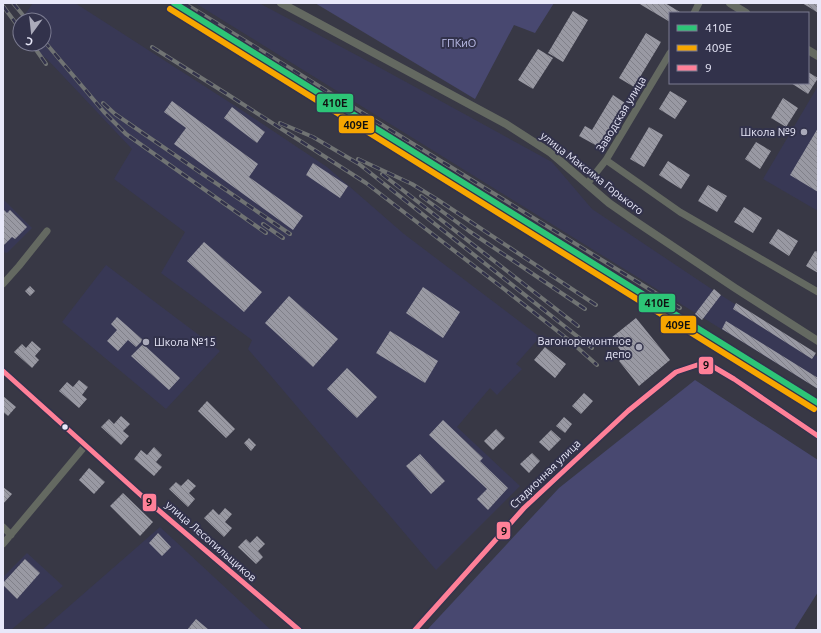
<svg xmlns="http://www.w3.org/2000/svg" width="821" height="633" font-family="Ubuntu,sans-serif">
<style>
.built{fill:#383855}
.green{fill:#484870}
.building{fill:url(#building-back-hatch)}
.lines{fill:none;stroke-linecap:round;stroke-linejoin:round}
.minor{stroke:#646961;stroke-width:7}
.tertiary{stroke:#646961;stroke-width:8}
.rail-casing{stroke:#707373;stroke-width:4}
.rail{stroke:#32324b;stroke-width:2.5;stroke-dasharray:8;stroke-linecap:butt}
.bus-1-casing{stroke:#32324b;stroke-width:8}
.bus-1{stroke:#ff8098;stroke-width:5}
.rail-1-casing{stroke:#32324b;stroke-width:9}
.rail-2-casing{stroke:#32324b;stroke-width:9}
.rail-1{stroke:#2dc577;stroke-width:6}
.rail-2{stroke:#f7a600;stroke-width:6}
.poi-dot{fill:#aaaaba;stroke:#32324b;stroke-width:1.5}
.bus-dot{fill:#e8e8f9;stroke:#32324b;stroke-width:1.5}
.labels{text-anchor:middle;stroke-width:4;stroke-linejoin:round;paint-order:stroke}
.park-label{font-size:11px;fill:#bfc0ec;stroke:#32324b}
.street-label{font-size:11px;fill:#e8e8f9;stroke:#32324b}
.poi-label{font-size:11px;fill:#e8e8f9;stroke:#32324b;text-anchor:end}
.line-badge{stroke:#32324b;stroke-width:1.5}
.pale-badge-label{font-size:11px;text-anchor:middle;font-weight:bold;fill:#111}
</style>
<defs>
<pattern id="building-back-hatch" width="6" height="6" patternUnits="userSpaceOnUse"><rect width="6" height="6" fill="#9999a3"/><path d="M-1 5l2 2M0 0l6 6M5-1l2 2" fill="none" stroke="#808089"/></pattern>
</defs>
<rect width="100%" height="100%" fill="#383845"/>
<path class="built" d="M33,3H75L240,109L327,167L404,234L540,337L516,364L522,369L497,395L490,388L457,427L520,486L436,570L248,349L252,340L161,273L185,232L114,179L132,149L47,59L26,44H44V20H21Z
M195,3H259L375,65L552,162L592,209L713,290L818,357V389Z
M818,86V211L763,179Z
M3,199L32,228L7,253L3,252Z
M106,265L220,351L166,409L62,322Z
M160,527L271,630H42Z
M27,553L63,586L11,630H3V577Z"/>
<path class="green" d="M315,3H554L535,33L514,25L475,99Z
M695,380L818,460V592L794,630H427L559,488Z"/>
<path class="building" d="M638,3H665L680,12L679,13H670V22Z
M802,3H818V13L812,9Z
M573,11L588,20L563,62L548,53Z
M646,33L661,42L634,87L619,78Z
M538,49L553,58L533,89L518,80Z
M808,72L818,78L808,94L791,83H808Z
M670,91L687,101L675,119L659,109Z
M613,95L625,103L599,147L579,136L585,126L592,130Z
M783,98L798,108L786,127L771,118Z
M172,101L258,164L249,177L303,216L293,230L174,144L186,128L164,112Z
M232,107L265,132L257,143L224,118Z
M649,127L663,135L644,167L630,159Z
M818,128V192L790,175Z
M756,142L771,151L760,169L745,159Z
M668,161L690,175L681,189L659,175Z
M313,163L348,186L340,198L306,175Z
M708,185L727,196L717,212L698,201Z
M744,207L762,218L753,233L734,222Z
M3,209L7,213L10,210L27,227L15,239L12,237L3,246Z
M778,229L798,241L789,256L769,243Z
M204,242L262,292L244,312L187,261Z
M815,251L818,252V273L806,266Z
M30,286L35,291L30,296L25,291Z
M423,287L460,312L443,338L406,313Z
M714,289L721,295L702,320L695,314Z
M289,296L338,339L313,367L265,323Z
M736,303L816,353L812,359L733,309Z
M117,317L143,340L136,347L128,340L118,351L107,341L117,330L111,324Z
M636,318L670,360L639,386L619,361L625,356L611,338Z
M726,321L818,378V389L722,329Z
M390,331L438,361L425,383L376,353Z
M32,341L41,349L35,356L39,360L32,368L14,352L22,344L26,348Z
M143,344L180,378L169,390L131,356Z
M545,347L566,364L555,378L534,360Z
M347,368L377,397L357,418L327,389Z
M79,380L88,387L82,395L87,399L79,408L59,391L67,382L73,387Z
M584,393L593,401L581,414L572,406Z
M3,396L16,407L8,416L3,412Z
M207,401L235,429L226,438L198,411Z
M121,416L130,424L123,431L129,436L121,445L101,427L109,419L114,424Z
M564,417L572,424L565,433L556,426Z
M443,420L483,458L480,461L508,488L488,510L477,499L487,489L429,435Z
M496,429L505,438L493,450L484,441Z
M551,430L561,439L549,451L539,442Z
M249,438L256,445L251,451L244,443Z
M154,447L162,455L156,462L162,467L154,476L134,459L141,450L147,455Z
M532,453L540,461L529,473L520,464Z
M420,454L445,481L431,494L406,466Z
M89,468L105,482L94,494L79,480Z
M188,479L196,486L189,493L195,499L188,507L169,489L176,482L181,486Z
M3,487L12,494L3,504Z
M123,493L153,522L140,536L110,506Z
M225,508L232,514L225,522L232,528L224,537L204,518L213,509L219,515Z
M158,533L171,547L162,556L149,543Z
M257,536L265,544L258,551L263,557L256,564L238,547L246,539L250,543Z
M25,559L40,573L17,599L3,585V583Z
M196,619L209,630H187Z"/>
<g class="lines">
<path class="minor" d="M694,13L699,3
M606,160L680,212L818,292
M587,184L606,160L670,53
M3,284L19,266L47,231
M3,371L143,497L299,630
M3,527L11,535
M3,544L85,446
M415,630L524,508L628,411L676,372L697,365L712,366L734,379L818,436"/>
<path class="tertiary" d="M281,3L506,124L551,153L609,203L635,221L735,288L818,341
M730,3L746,13
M808,50L818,56"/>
<g class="rail-casing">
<path id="rail" d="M13,3L27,20
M184,3L680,308
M3,6L20,29
M44,41L104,112L126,134L266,233
M32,44L46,64
M152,47L227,94L366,183L504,289L570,341L597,365
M103,103L115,114L290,234
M280,123L313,137L359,164L592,348
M358,159L412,184L438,200L596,305
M382,174L578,326
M421,196L469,231L585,309
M263,224L283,238"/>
</g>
<use href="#rail" class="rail"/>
<g class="bus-1-casing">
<path id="bus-1" d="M3,371L143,497L299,630
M415,630L524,508L628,411L676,372L697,365L712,366L734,379L818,436"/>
</g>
<use href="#bus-1" class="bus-1"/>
<g class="rail-1-casing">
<path id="rail-1" d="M174,3L818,403"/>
</g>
<g class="rail-2-casing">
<path id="rail-2" d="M170,9L814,409"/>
</g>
<use href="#rail-1" class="rail-1"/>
<use href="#rail-2" class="rail-2"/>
</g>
<g class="poi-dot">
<circle cx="804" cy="132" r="4"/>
<circle cx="146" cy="342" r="4"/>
<circle cx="639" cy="347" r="4"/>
</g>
<circle class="bus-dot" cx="65" cy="427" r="3.5"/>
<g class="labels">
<g class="park-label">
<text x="459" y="47">ГПКиО</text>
</g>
<g class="street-label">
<text transform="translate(621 114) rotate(-59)" y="4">Заводская улица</text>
<text transform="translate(592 173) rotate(38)" y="4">улица Максима Горького</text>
<text transform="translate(545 474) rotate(-44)" y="4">Стадионная улица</text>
<text transform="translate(211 541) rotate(41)" y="4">улица Лесопильщиков</text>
</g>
<g class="poi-label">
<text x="796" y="136">Школа №9</text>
<text x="631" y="345">Вагоноремонтное<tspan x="631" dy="13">депо</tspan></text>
<text x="154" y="346" text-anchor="start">Школа №15</text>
</g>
</g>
<g class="line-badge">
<rect x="316" y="93" width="38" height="20" rx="4" fill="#2dc577"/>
<rect x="338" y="115" width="37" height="19" rx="4" fill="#f7a600"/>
<rect x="638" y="293" width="38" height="20" rx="4" fill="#2dc577"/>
<rect x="660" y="315" width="37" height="19" rx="4" fill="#f7a600"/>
<rect x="698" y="356" width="16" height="19" rx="4" fill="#ff8098"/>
<rect x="142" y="493" width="15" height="19" rx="4" fill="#ff8098"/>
<rect x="496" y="521" width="15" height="19" rx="4" fill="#ff8098"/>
</g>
<g class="pale-badge-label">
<text x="335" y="107">410E</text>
<text x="356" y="129">409E</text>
<text x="657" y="307">410E</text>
<text x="678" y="329">409E</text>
<text x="706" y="369">9</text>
<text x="149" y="506">9</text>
<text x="504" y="535">9</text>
</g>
<rect width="821" height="633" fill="none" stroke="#e8e8f9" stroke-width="8"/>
<rect x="669" y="12" width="140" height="72" fill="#32324b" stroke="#7b7b91"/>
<rect x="677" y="25" width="20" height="6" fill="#2dc577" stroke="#7b7b91"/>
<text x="705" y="32" font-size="12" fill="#e8e8f9">410E</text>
<rect x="677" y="45" width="20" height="6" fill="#f7a600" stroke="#7b7b91"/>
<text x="705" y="52" font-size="12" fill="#e8e8f9">409E</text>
<rect x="677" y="65" width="20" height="6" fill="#ff8098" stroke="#7b7b91"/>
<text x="705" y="72" font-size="12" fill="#e8e8f9">9</text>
<g transform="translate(32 32) rotate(195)"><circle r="19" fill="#32324b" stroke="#7b7b91"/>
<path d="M0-3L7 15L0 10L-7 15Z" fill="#aaaaba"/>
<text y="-6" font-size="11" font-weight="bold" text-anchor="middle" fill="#e8e8f9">С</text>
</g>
</svg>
